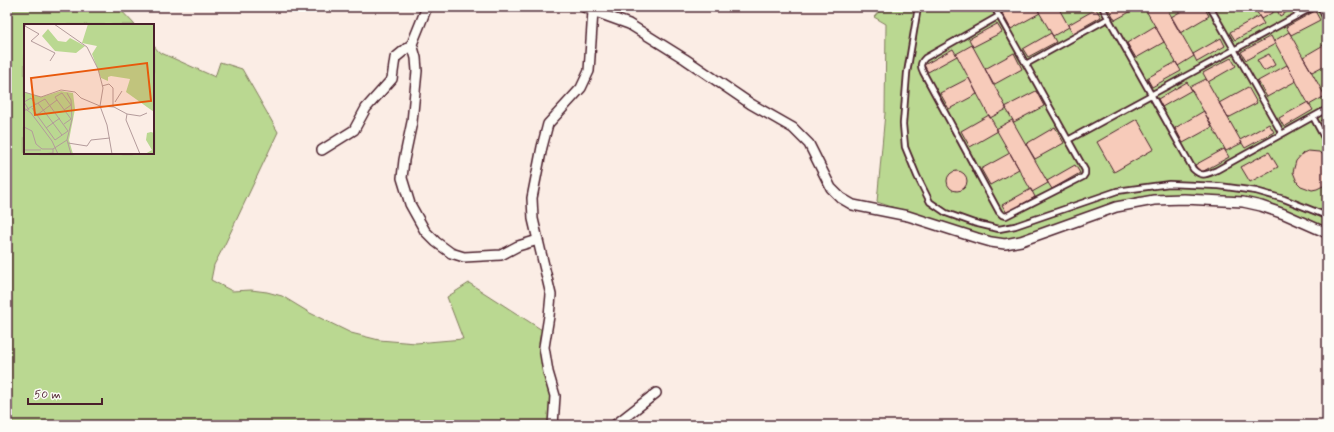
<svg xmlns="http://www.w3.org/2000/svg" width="1334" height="432" font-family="Mynerve,sans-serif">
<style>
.green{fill:#bad891;stroke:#827c5e}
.building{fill:#f7cbba;stroke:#4a1f2b}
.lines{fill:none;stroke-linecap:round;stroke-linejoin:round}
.service-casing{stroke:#4a1f2b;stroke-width:8}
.minor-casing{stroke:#4a1f2b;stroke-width:12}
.service{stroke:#fdfcf7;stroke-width:4.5}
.minor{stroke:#fdfcf7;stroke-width:9}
.inset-road{fill:none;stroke:#b49b9b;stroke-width:1}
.view{fill:#e8590c;fill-opacity:0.15;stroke:#e8590c;stroke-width:2}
.inset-edge{fill:none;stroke:#4a1f2b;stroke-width:2}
</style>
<rect width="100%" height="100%" fill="#fbede5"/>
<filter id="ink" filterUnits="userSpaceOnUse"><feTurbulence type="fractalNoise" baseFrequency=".025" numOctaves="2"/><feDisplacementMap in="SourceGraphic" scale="8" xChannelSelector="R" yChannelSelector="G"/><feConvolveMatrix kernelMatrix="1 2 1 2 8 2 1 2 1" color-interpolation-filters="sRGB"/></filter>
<g filter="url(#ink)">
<path class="green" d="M7,7H118L135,25H25V153H153V45L159,52L215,77L220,62L242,69L278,132L225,244L214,265L211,280L232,291L251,290L267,292L282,296L310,313L351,333L379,340L416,343L463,339L447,297L469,283L542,330V362L551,387L550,425H7Z
M883,7H1327V230L1265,205L1154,197L1020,238L1005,241L992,240L877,202L885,113L886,24L874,17Z"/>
<path class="building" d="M1013,7H1036L1040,13L1011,29L1002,13Z
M1036,7H1058L1069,27L1053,36Z
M1108,7H1139L1115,20Z
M1144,7H1166L1194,56L1178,66Z
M1189,7H1204L1209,16L1180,33L1171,17Z
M1254,7H1275L1277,10L1261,19Z
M1277,7H1295L1280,16L1276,8Z
M1096,9L1101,17L1073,33L1068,25Z
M1315,11L1320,20L1291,35L1286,27Z
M1259,16L1264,24L1235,40L1230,32Z
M997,24L1002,32L973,47L969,39Z
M1155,26L1164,42L1136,58L1127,43Z
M1289,32L1325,96L1309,105L1274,41Z
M1051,33L1056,42L1028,57L1023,49Z
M1271,36L1275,44L1246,60L1241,52Z
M1221,38L1225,46L1197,62L1193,54Z
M1327,43V64L1312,72L1303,57Z
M972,45L1007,109L990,118L956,54Z
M953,49L957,56L928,72L924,65Z
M1014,53L1022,69L993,85L985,69Z
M1269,54L1275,65L1264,71L1257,60Z
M1231,58L1236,66L1208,82L1203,73Z
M1176,62L1181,71L1152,87L1147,78Z
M1287,65L1296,81L1267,97L1258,81Z
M969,78L977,94L949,109L940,93Z
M1206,79L1242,143L1226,151L1190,87Z
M1187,82L1192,90L1162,107L1158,99Z
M1248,87L1257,103L1228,118L1219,103Z
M1036,91L1044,106L1014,122L1005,107Z
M1308,102L1313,110L1284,127L1279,118Z
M1204,111L1212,127L1183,143L1175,128Z
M989,115L998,131L970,147L961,131Z
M1327,117V128L1325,129L1321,121Z
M1137,119L1154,149L1114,172L1097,142Z
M1012,120L1048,183L1032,192L996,129Z
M1269,124L1274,132L1245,148L1240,140Z
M1055,127L1064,143L1035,159L1026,144Z
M1224,149L1229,157L1200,173L1195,165Z
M1308,151L1319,152L1327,157V184L1317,189L1312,190L1301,186L1297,182L1293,172L1296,161L1303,153Z
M1269,152L1278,167L1250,182L1241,167Z
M1010,153L1019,169L990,185L981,169Z
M1075,165L1080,173L1052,189L1047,181Z
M947 181a10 10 0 1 1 20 0a10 10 0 1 1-20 0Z
M1031,189L1035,197L1007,213L1002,205Z"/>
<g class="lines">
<g class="service-casing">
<path id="service" d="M918,7L907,73L903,124L905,147L917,176L930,202L946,213L974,223L999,229L1015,226L1117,191L1169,184L1219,186L1256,191L1284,199L1327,216
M994,7L1085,170V174L1083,177L1006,216L1002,215L999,212L923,72C920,66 920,63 925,58L999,16
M1102,7L1193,169C1202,178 1207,174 1217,170L1327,109
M1210,7L1282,134
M1320,7L1327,20
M1026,64L1109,18
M1313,117L1327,143
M1068,140L1313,7"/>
</g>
<g class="minor-casing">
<path id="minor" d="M427,7L412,44L416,58L417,71L412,122L404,160L402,178L410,204L425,231L436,242L451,253L464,257L501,255L518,246L538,240
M591,7L593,11L629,24L685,59L751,104L793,128L809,144L831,188L841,198L853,205L908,216L977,238L991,242L1005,244L1021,241L1116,207L1154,200L1184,199L1243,202L1261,206L1284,214L1327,233
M322,150L354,130L366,108L392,79L395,58L412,44
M553,425L555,396L548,372L544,347L549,316L551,295L533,219L532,198L542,147L548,124L581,88L589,71L593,11L584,7
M615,425L656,393"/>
</g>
<use href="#service" class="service"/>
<use href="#minor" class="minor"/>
</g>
</g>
<g transform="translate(24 24)">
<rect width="130" height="130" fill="#fbede5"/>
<path d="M64,0H130V88L102,68L106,55L87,52L84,53V57L77,54L68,30L73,22L58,19ZM24,5L34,17L42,18L46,14L61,22L52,29L31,27L18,12ZM37,67L49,69L51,85L45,116L49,130H0V68L17,73ZM127,108L130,109V130H121L128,126L122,116L123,109Z" fill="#bad891"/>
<path class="inset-road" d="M2,0L1,2L15,10L7,17L31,29L26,37M30,0L63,23L74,45L79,64L76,82L90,83L103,90L102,96L116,130M78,62L85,60L89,64V83M0,68L17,73L37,66L51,68L57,74L76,82L83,101L88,130M43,69L47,76L48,95L43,116L47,130M91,78L98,67M14,79L38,111M0,84L7,89L28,117L34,130M5,86L0,78L7,74L12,81M0,87L21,75L44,107L31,116L8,84M103,90L116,92L123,89M13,91L33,76M40,100L47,95L33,76L31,73L38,69L47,81L40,86M0,103L8,107L12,120L18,125H29L43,116M22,104L36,94M44,119L63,122L67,116L86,114M0,126H17M16,130L29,129V125"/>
<path class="view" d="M123,39L127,77L11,91L7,54Z"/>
<rect width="130" height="130" class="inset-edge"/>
</g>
<rect width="1334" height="432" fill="none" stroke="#fdfcf7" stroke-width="24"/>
<rect x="12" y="12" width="1310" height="408" fill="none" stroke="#4a1f2b" stroke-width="1.5" filter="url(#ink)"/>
<path d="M28 398v6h74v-6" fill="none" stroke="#4a1f2b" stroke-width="2"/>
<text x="34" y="398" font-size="12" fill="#4a1f2b" stroke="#fdfcf7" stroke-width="3" paint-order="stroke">50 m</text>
</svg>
